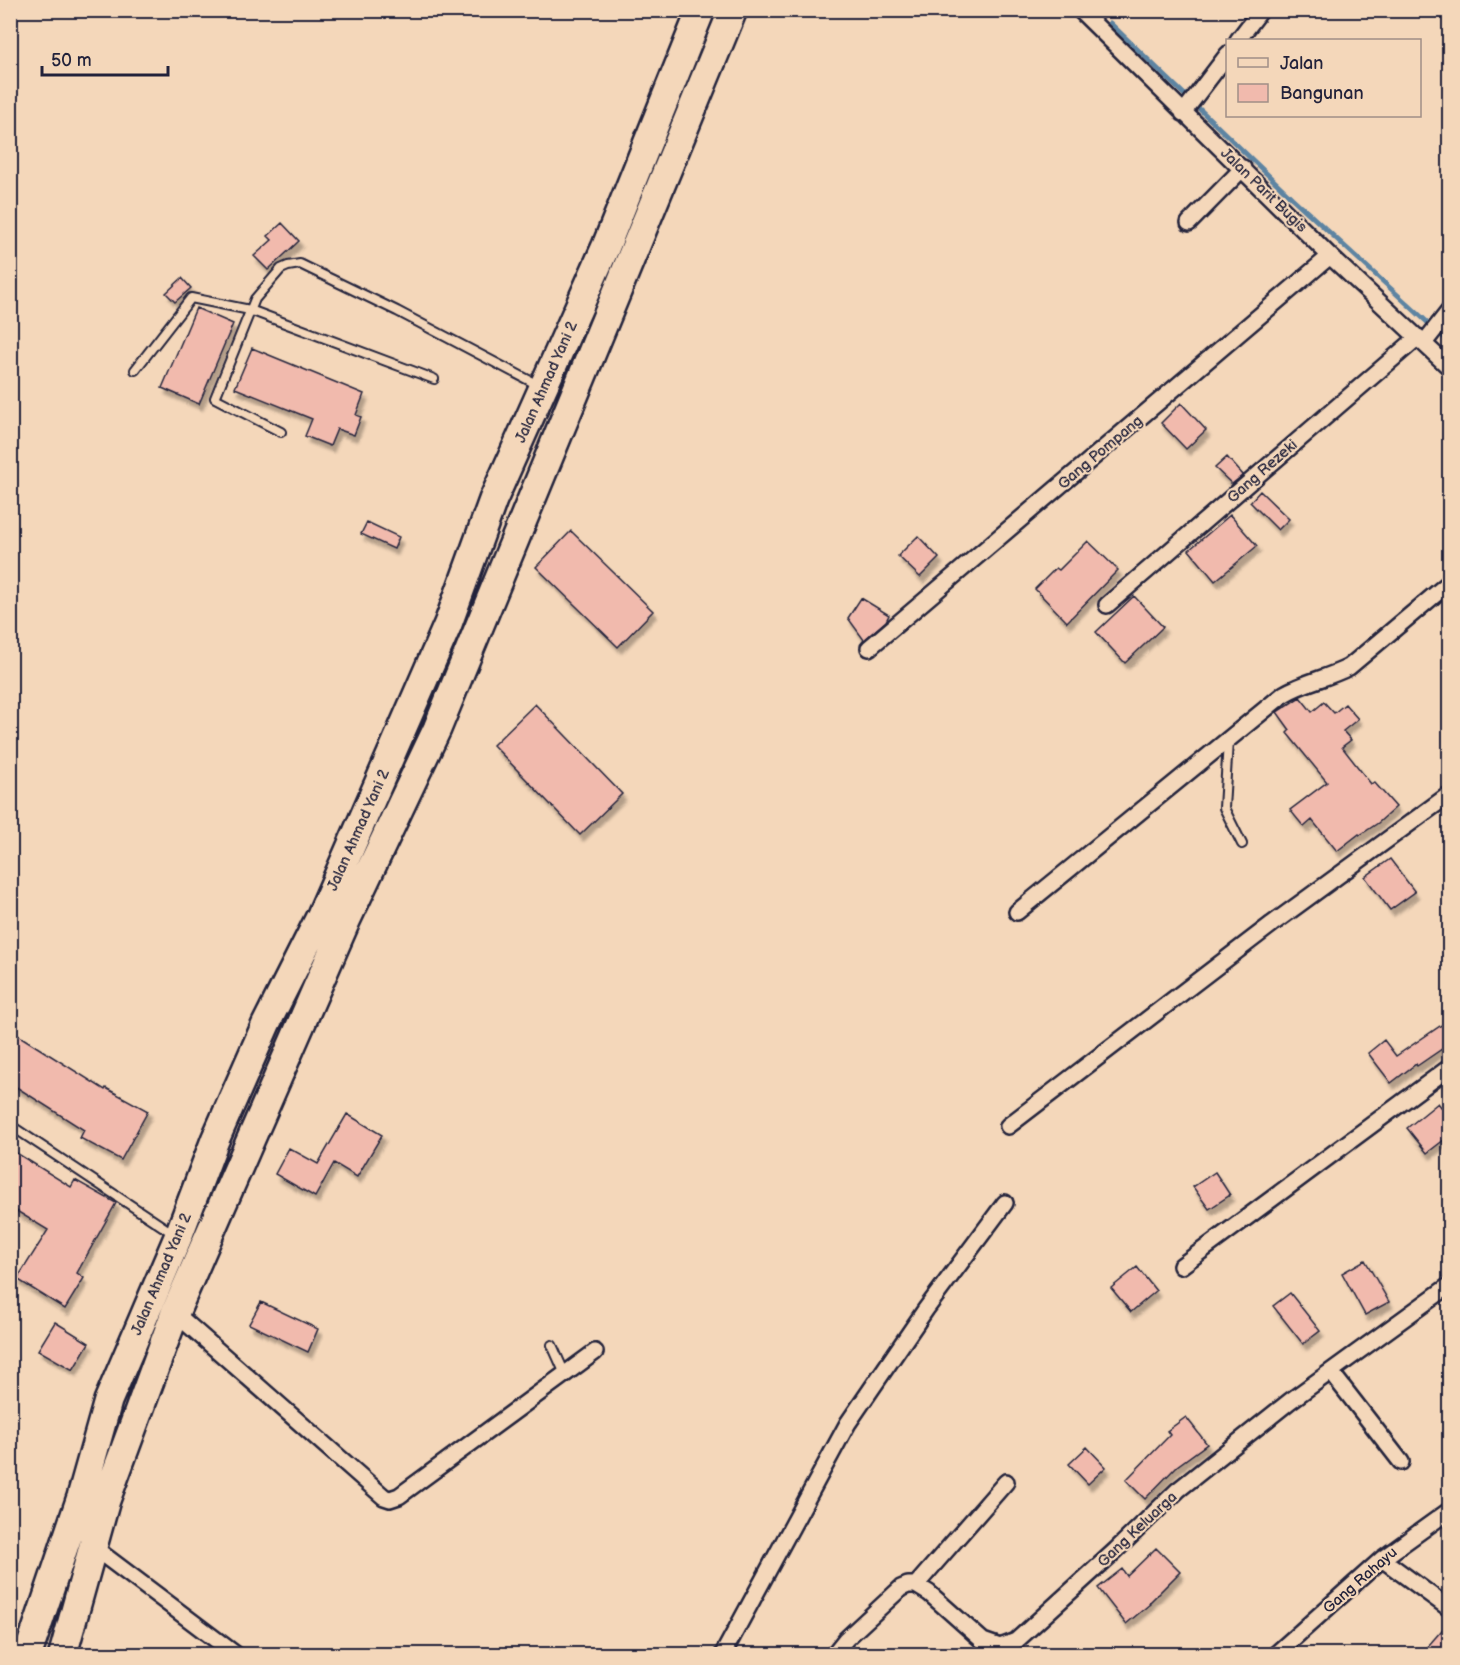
<svg xmlns="http://www.w3.org/2000/svg" width="1460" height="1665" font-family="'Balsamiq Sans',sans-serif">
<style>
.lines{fill:none;stroke-linecap:round;stroke-linejoin:round}
.stream{stroke:#5d84a2;stroke-width:5}
.building{fill:#f1baad;stroke:#22223b;stroke-width:1.5;filter:url(#shadow)}
.lane-casing{stroke:#22223b;stroke-width:12}
.street-casing{stroke:#22223b;stroke-width:20}
.highway-casing{stroke:#22223b;stroke-width:32}
.lane{stroke:#f4d7ba;stroke-width:8}
.street{stroke:#f4d7ba;stroke-width:15}
.highway{stroke:#f4d7ba;stroke-width:27}
.labels{text-anchor:middle;stroke-width:4.5;stroke-linejoin:round;paint-order:stroke}
.street-label{font-size:15px;fill:#22223b;stroke:#f4d7ba}
</style>
<defs>
<filter id="shadow"><feDropShadow dx="3.5" dy="6" stdDeviation="1.5" flood-color="#0004"/></filter>
</defs>
<rect width="100%" height="100%" fill="#f4d7ba"/>
<filter id="ink" filterUnits="userSpaceOnUse"><feTurbulence type="fractalNoise" baseFrequency=".0167" numOctaves="2"/><feDisplacementMap in="SourceGraphic" scale="12" xChannelSelector="R" yChannelSelector="G"/><feConvolveMatrix kernelMatrix="1 2 1 2 8 2 1 2 1" color-interpolation-filters="sRGB"/></filter>
<g filter="url(#ink)">
<g class="lines">
<path class="stream" d="M1110,23L1292,198L1450,343"/>
</g>
<path class="building" d="M282,223L299,241L268,270L254,256L272,240L268,236Z
M182,278L191,288L175,302L166,293Z
M196,308L233,324L199,404L162,388Z
M252,348L364,394L356,415L361,417L354,435L337,429L330,446L305,436L312,419L235,388Z
M1181,403L1206,430L1186,449L1161,423Z
M1227,457L1243,475L1232,484L1215,468Z
M1260,491L1289,519L1278,530L1250,502Z
M1230,515L1257,546L1215,581L1189,550Z
M367,522L399,537L394,549L361,534Z
M571,531L653,611L618,647L536,567Z
M918,536L939,558L920,577L898,556Z
M1088,541L1118,570L1067,622L1035,589L1056,568L1059,570Z
M1134,596L1163,627L1125,663L1096,632Z
M861,598L889,615L886,621L864,640L848,618Z
M1300,697L1312,712L1324,702L1334,713L1345,704L1358,719L1343,731L1351,740L1342,747L1371,784L1374,782L1396,807L1378,823L1360,835L1359,834L1337,851L1312,820L1304,827L1290,810L1327,782L1287,733L1290,730L1277,712Z
M535,704L622,794L580,835L493,745Z
M1390,859L1415,892L1390,910L1365,877Z
M1449,1020V1044L1417,1066L1416,1064L1391,1083L1368,1053L1384,1040L1396,1056Z
M10,1030L105,1090L106,1088L148,1111L121,1160L80,1138L84,1130L10,1083Z
M1438,1103L1449,1117V1136L1427,1153L1407,1128Z
M347,1114L382,1135L357,1177L334,1163L315,1197L275,1174L289,1148L318,1164Z
M10,1149L71,1187L75,1180L116,1203L77,1273L84,1278L65,1309L17,1279L48,1230L10,1207Z
M1215,1172L1230,1195L1209,1209L1193,1187Z
M1365,1260L1389,1302L1365,1315L1342,1273Z
M1137,1267L1156,1291L1131,1312L1111,1288Z
M1290,1293L1320,1331L1303,1344L1273,1306Z
M261,1302L318,1329L308,1352L249,1324Z
M55,1322L89,1343L73,1370L38,1350Z
M1186,1417L1207,1444L1177,1466L1145,1499L1126,1480L1170,1435L1167,1431Z
M1087,1447L1106,1467L1088,1484L1069,1464Z
M1156,1548L1180,1572L1149,1603L1150,1604L1126,1624L1098,1588L1122,1569L1127,1576Z
M1449,1622V1654H1421Z"/>
<g class="lines">
<g class="lane-casing">
<path id="lane" d="M135,370L191,298L250,310L434,379
M281,432L215,398L255,299L281,269L288,266L300,264L397,311L538,385
M1228,741L1224,808L1242,844
M10,1125L174,1234
M552,1345L565,1374"/>
</g>
<g class="street-casing">
<path id="street" d="M1080,10L1330,256L1450,368
M1238,40L1261,10
M1183,113L1228,54
M1189,223L1243,168
M1424,343L1450,310
M1107,605L1418,337
M869,648L1330,256
M1017,912L1284,694C1304,682 1328,678 1349,667L1450,582
M1008,1126L1272,924L1450,794
M1181,1266L1450,1067
M175,1313L384,1497L390,1499L399,1496L595,1352
M1331,1372L1401,1462
M93,1547L235,1654
M1382,1559L1450,1609
M916,1585L1006,1482
M723,1654L848,1423L926,1309L1005,1203
M834,1654L846,1639L901,1588L908,1585H916L929,1593L983,1641L1000,1647L1016,1641L1116,1550L1178,1490L1290,1401L1450,1285
M1276,1654L1382,1559L1450,1510"/>
</g>
<g class="highway-casing">
<path id="highway" d="M28,1654L81,1497L108,1401L178,1237L215,1140L266,1024L321,915L448,624L493,500L606,246L701,10
M63,1654L106,1500L175,1313L346,921L437,729L733,10"/>
</g>
<use href="#lane" class="lane"/>
<use href="#street" class="street"/>
<use href="#highway" class="highway"/>
</g>
</g>
<g class="labels">
<g class="street-label">
<text transform="translate(1264 190) rotate(44)" y="5">Jalan Parit Bugis</text>
<text transform="translate(546 382) rotate(-66)" y="5">Jalan Ahmad Yani 2</text>
<text transform="translate(1100 452) rotate(-40)" y="5">Gang Pompang</text>
<text transform="translate(1262 471) rotate(-41)" y="5">Gang Rezeki</text>
<text transform="translate(358 830) rotate(-66)" y="5">Jalan Ahmad Yani 2</text>
<text transform="translate(161 1274) rotate(-67)" y="5">Jalan Ahmad Yani 2</text>
<text transform="translate(1137 1529) rotate(-43)" y="5">Gang Keluarga</text>
<text transform="translate(1360 1580) rotate(-41)" y="5">Gang Rahayu</text>
</g>
</g>
<rect width="1460" height="1665" fill="none" stroke="#f4d7ba" stroke-width="36"/>
<rect x="18" y="18" width="1424" height="1629" fill="none" stroke="#22223b" stroke-width="2" filter="url(#ink)"/>
<rect x="1226" y="39" width="195" height="78" fill="#f4d7ba" stroke="#a08f87" stroke-width="1.5"/>
<rect x="1238" y="58" width="30" height="9" fill="#f4d7ba" stroke="#a08f87" stroke-width="1.5"/>
<text x="1280" y="69" font-size="18" fill="#22223b">Jalan</text>
<rect x="1238" y="84" width="30" height="18" fill="#f1baad" stroke="#a08f87" stroke-width="1.5"/>
<text x="1280" y="99" font-size="18" fill="#22223b">Bangunan</text>
<path d="M42 66v9h126v-9" fill="none" stroke="#22223b" stroke-width="3"/>
<text x="51" y="66" font-size="18" fill="#22223b" stroke="#f4d7ba" stroke-width="4.5" paint-order="stroke">50 m</text>
</svg>
